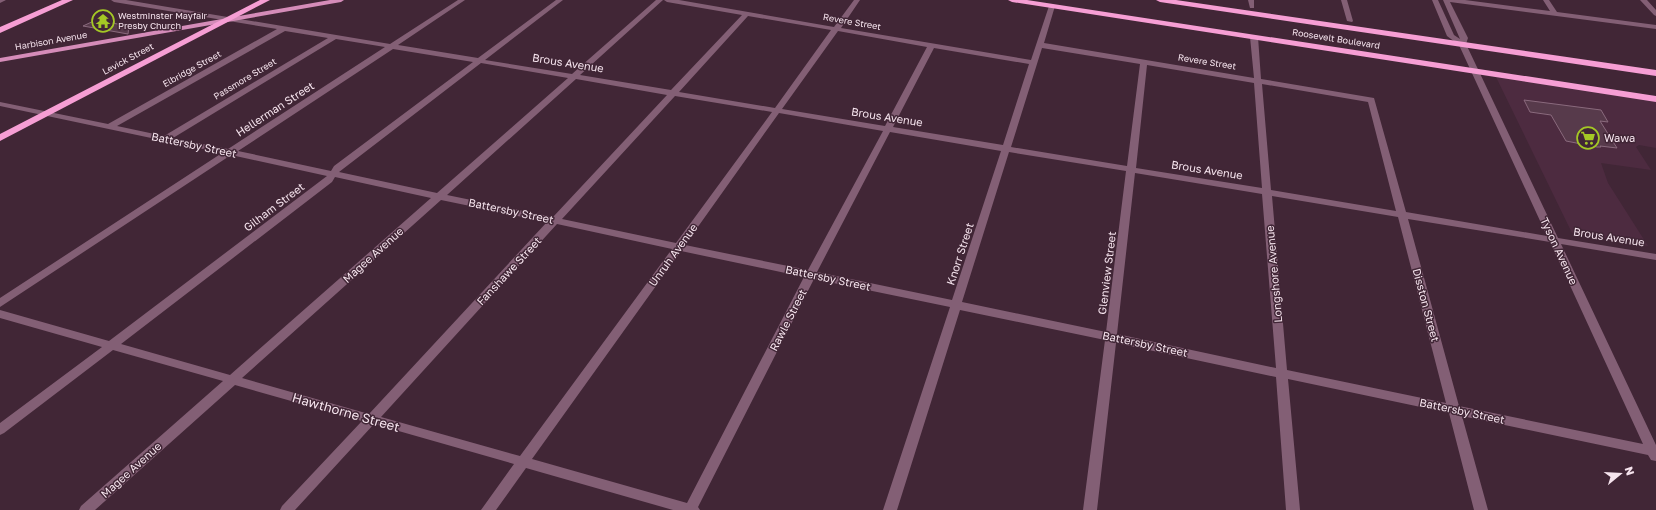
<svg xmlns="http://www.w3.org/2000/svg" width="1656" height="510" font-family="'Golos Text',sans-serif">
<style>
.built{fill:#4d2b40}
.building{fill:#573a4b;stroke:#8a6a7d}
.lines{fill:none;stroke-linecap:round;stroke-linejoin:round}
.minor{fill:#835f75;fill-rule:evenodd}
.major{fill:#d58cb9;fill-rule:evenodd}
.highway{fill:#f69ed4;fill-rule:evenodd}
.labels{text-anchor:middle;stroke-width:3;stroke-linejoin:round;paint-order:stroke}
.far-poi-label{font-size:9px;fill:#f6e4ee;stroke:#412636;text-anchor:start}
.far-street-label{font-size:9px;fill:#f6e4ee;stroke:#412636}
.street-label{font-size:11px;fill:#f6e4ee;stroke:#412636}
.poi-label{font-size:11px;fill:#f6e4ee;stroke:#412636;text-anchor:start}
.near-street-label{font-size:13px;fill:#f6e4ee;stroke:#412636}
</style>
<rect width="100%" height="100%" fill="#412636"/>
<path class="built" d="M1496,77L1656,100V148L1639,145L1636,147L1651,170L1601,163L1608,183L1648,246L1572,233Z"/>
<path class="building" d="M98,19L115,22L112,23L129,26L128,34L83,26Z
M1524,100L1601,110L1608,122L1600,121L1617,148L1600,146L1601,147H1597L1566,141L1551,115L1530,112Z"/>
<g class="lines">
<path class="minor" d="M0,0H6L0,3Z
M111,0H126L390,44L458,0H465L398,45L478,58L556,0H563L485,60L572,74L656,0H663L580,75L671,90L742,15L667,2L664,0H679L834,27L854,0H860L841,28L1031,60L1049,6L1052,4L1055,6L1044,43L1254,78L1250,37L1254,35L1258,37L1261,79L1374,98L1406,212L1547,236L1459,45L1447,36L1432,0H1438L1454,35L1460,39L1443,0H1465L1550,11L1543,0H1549L1557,12L1656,25V29L1450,2L1468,38L1466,44L1558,238L1656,254V260L1561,244L1656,445V461L1651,460L1648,455L1462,416L1488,510H1474L1449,413L1288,379L1300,510H1286L1276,377L1116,343L1097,510H1083L1105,340L960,310L897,510H883L950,307L814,279L698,507L700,510H673L526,468L496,510H481L514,464L374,424L295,510H280L282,506L362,421L235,385L95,510H79L81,506L223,381L113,350L4,433L0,435V423L102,347L0,318V310L109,341L327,176L231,155L0,307V298L222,153L0,106V102L108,124L277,29L114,2ZM748,16L831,30L775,108L679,92ZM285,31L328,38L164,136L117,126ZM838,31L927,47L885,126L782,109ZM336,39L385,47L228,149L173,138ZM934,48L1029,64L1003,145L893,127ZM1042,48L1140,64L1127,166L1011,147ZM393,49L473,62L334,166L331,171L238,151ZM481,63L568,78L437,193L339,172ZM1147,65L1254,83L1262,188L1136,168ZM576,79L667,95L553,217L447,195ZM1262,84L1368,102L1396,211L1271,190ZM675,96L772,112L676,243L562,219ZM779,113L883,131L808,270L685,245ZM890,132L1001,151L952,300L817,272ZM1009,152L1126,171L1106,332L962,302ZM1135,173L1262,194L1276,368L1117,334ZM335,177L431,198L230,375L121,344L332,182ZM1272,196L1398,217L1446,403L1287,370ZM441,200L547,222L369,414L242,378ZM1408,219L1550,242L1643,444L1459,406ZM557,224L672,249L520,456L381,417ZM681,251L804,277L687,503L532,459Z
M1248,0H1254V8H1250Z
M1341,0H1347L1353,21L1352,22L1347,21Z
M1640,0H1647L1656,10V16L1654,15Z"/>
<path class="major" d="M330,0H344L341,2L0,62V58Z"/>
<path class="highway" d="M62,0H73L0,33V27Z
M260,0H270L0,141V134Z
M1008,0H1027L1656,96V102L1012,2Z
M1156,0H1176L1656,70V76L1160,2Z"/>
</g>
<defs>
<g id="temple-ring" transform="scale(1.15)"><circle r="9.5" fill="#412636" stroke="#a4c825" stroke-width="1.5"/><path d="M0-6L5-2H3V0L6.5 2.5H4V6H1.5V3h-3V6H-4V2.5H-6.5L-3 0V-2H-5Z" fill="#a4c825"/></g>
<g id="supermarket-ring" transform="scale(1.15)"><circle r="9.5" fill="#412636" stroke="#a4c825" stroke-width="1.5"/><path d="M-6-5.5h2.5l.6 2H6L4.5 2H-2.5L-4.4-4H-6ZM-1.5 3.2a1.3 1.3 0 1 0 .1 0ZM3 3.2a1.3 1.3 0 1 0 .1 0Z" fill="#a4c825"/></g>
</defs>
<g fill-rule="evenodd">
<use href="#temple-ring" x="103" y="21"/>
<use href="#supermarket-ring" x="1588" y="138"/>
</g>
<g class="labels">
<g class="far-poi-label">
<text x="118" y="19">Westminster Mayfair<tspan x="118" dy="10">Presby Church</tspan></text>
</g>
<g class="far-street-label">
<text transform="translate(852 22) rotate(10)" y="3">Revere Street</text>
<text transform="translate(1336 39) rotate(9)" y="3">Roosevelt Boulevard</text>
<text transform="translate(51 41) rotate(-10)" y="3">Harbison Avenue</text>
<text transform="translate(128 59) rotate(-28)" y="3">Levick Street</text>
<text transform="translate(1207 62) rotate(9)" y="3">Revere Street</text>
<text transform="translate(192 69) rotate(-29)" y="3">Elbridge Street</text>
<text transform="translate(245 79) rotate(-31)" y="3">Passmore Street</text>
</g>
<g class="street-label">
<text transform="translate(568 63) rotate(9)" y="4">Brous Avenue</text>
<text transform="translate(275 109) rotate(-33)" y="4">Hellerman Street</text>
<text transform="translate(887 117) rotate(9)" y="4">Brous Avenue</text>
<text transform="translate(194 145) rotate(12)" y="4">Battersby Street</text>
<text transform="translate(1207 170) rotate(9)" y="4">Brous Avenue</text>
<text transform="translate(274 207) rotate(-37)" y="4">Gilham Street</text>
<text transform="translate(511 211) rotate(12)" y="4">Battersby Street</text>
<text transform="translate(1609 237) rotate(9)" y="4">Brous Avenue</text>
<text transform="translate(1559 251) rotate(65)" y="4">Tyson Avenue</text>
<text transform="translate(960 254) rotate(-72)" y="4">Knorr Street</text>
<text transform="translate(373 255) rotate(-42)" y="4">Magee Avenue</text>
<text transform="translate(673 255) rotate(-54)" y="4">Unruh Avenue</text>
<text transform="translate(509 271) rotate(-47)" y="4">Fanshawe Street</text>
<text transform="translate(1107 273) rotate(-83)" y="4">Glenview Street</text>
<text transform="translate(1274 274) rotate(-95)" y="4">Longshore Avenue</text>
<text transform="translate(828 278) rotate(12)" y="4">Battersby Street</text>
<text transform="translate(1426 305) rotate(75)" y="4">Disston Street</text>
<text transform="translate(788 320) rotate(-63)" y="4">Rawle Street</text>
<text transform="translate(1145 344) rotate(12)" y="4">Battersby Street</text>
<text transform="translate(1462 411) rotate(12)" y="4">Battersby Street</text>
<text transform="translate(131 470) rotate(-42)" y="4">Magee Avenue</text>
</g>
<g class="poi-label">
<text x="1604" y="142">Wawa</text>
</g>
<g class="near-street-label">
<text transform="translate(346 412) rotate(16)" y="5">Hawthorne Street</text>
</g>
</g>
<g transform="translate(1620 474) rotate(72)" stroke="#412636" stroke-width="3" paint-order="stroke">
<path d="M0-3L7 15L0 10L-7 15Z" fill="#f6e4ee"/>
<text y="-6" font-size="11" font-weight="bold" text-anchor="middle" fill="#f6e4ee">N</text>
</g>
</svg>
